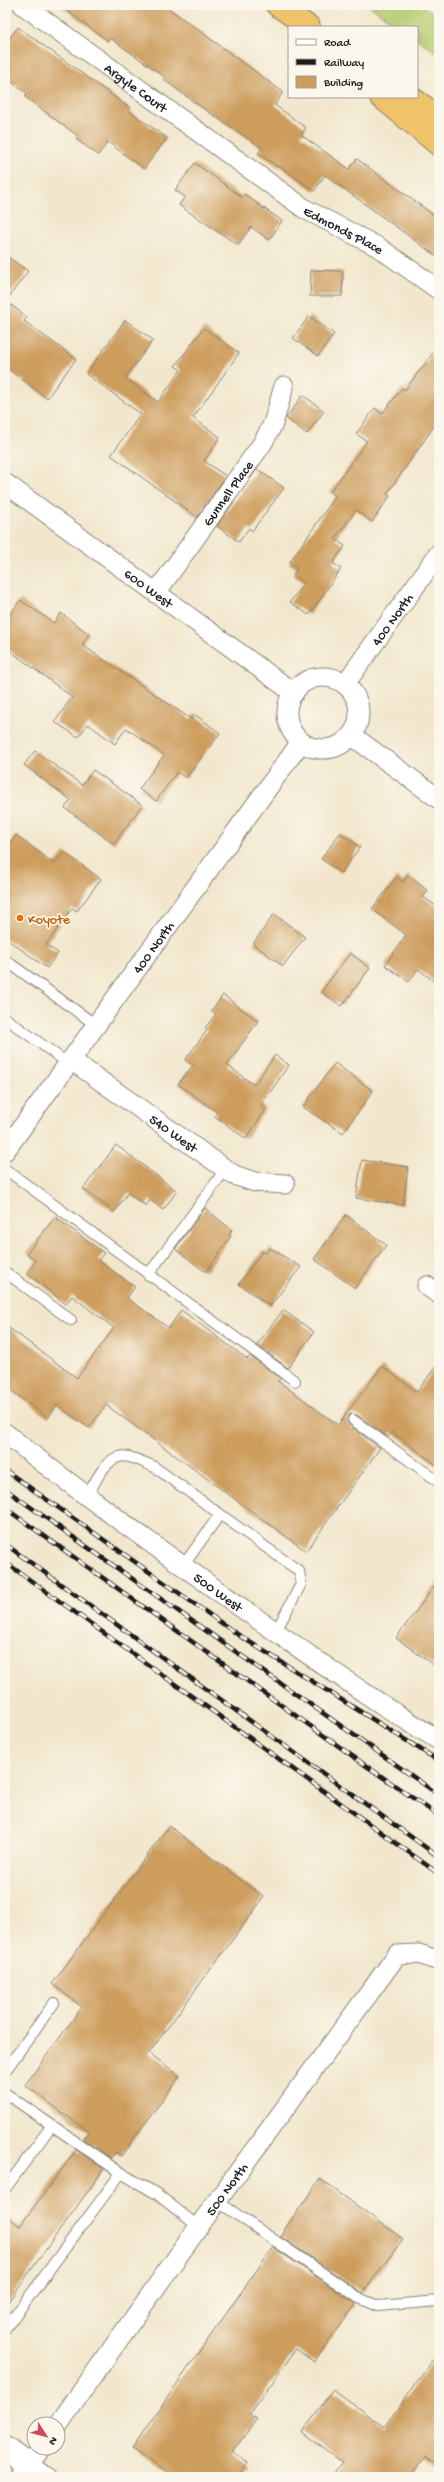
<svg xmlns="http://www.w3.org/2000/svg" width="444" height="2482" font-family="'Gochi Hand',sans-serif">
<style>
.green{fill:#b5cb6f;stroke:#687446}
.building{fill:#cd9d5d}
.lines{fill:none;stroke-linecap:round;stroke-linejoin:round}
.service-casing{stroke:#878274;stroke-width:12}
.minor-casing{stroke:#878274;stroke-width:21}
.tertiary-casing{stroke:#878274;stroke-width:24}
.motorway-casing{stroke:#878274;stroke-width:24}
.service{stroke:#fff;stroke-width:10}
.minor{stroke:#fff;stroke-width:19}
.tertiary{stroke:#fff;stroke-width:22}
.motorway{stroke:#f1c369;stroke-width:22}
.rail-casing{stroke:#1c1c1c;stroke-width:4.5}
.rail{stroke:#fbf7ec;stroke-width:3;stroke-dasharray:9;stroke-linecap:butt}
.food-dot{fill:#e8710a;stroke:#fbf7ec;stroke-width:1.5}
.labels{text-anchor:middle;stroke-width:3.5;stroke-linejoin:round;paint-order:stroke}
.street-label{font-size:14px;fill:#1c1c1c;stroke:#fbf7ec}
.food-label{font-size:14px;fill:#c56008;stroke:#fbf7ec;text-anchor:start}
</style>
<rect width="100%" height="100%" fill="#fbf7ec"/>
<filter id="ink" filterUnits="userSpaceOnUse"><feTurbulence type="fractalNoise" baseFrequency=".025" numOctaves="2"/><feDisplacementMap in="SourceGraphic" scale="8" xChannelSelector="R" yChannelSelector="G"/><feConvolveMatrix kernelMatrix="1 2 1 2 8 2 1 2 1" color-interpolation-filters="sRGB"/></filter>
<filter id="wash" filterUnits="userSpaceOnUse"><feTurbulence type="fractalNoise" baseFrequency=".012" numOctaves="4" result="noise"/><feDisplacementMap in="SourceGraphic" scale="16" xChannelSelector="R" yChannelSelector="G"/><feGaussianBlur stdDeviation="0.9" result="paint"/><feColorMatrix in="noise" values="0 0 0 0 0 0 0 0 0 0 0 0 0 0 0 0 0 1.4 0 .05"/><feComposite in="paint" operator="in"/></filter>
<g filter="url(#wash)">
<rect width="100%" height="100%" fill="#f2e7cd"/>
<path class="green" d="M368,5H422L439,17V54L417,39V27H400Z"/>
<g id="blocks">
<path class="building" d="M59,5H164L283,92L275,105L306,128L301,135L349,169L357,159L439,219V258L325,175L314,191L279,166L278,167L258,153L262,148L194,102L163,79L165,77L110,38L108,41Z
M18,27L131,109L129,111L167,138L144,169L108,142L98,155L76,139L78,136L25,97L28,94L5,77V44Z
M195,163L242,197L244,194L282,221L269,240L251,227L238,245L179,205L185,197L175,190Z
M5,255L28,271L6,301L27,317L24,321L76,359L47,398L5,367Z
M311,270L343,271L342,296H310Z
M309,316L334,334L318,356L293,338Z
M125,320L153,340L125,378L158,402L181,370L175,366L204,328L239,353L193,418L220,437L204,461L226,476L197,517L111,455L141,414L86,374Z
M439,345V419L387,494L390,496L372,522L356,510L335,539L345,546L333,563L341,569L309,615L290,602L304,583L293,575L297,569L289,563L336,496L330,492L367,441L356,434L375,408L382,414L402,388L405,390Z
M303,395L324,411L307,434L286,418Z
M257,469L284,488L252,531L249,528L239,542L217,526Z
M20,600L54,623L61,613L89,634L82,645L191,719L194,714L220,733L186,778L177,772L156,801L139,789L164,755L126,728L115,744L88,724L78,737L55,722L72,697L5,647V622Z
M35,751L82,785L93,770L142,805L114,844L65,808L71,800L24,765Z
M340,833L360,847L341,873L321,859Z
M16,835L55,864L64,852L101,879L77,911L72,908L46,945L58,953L47,968L5,938V850Z
M408,875L428,891L423,897L439,908V985L418,969L409,982L385,965L406,935L372,909L397,877L403,882Z
M274,914L305,937L283,966L253,944Z
M350,953L370,968L342,1006L321,992Z
M223,995L258,1021L227,1065L254,1085L275,1055L289,1065L261,1105L266,1109L246,1139L215,1116L217,1112L178,1084L193,1065L185,1060L207,1030L205,1028L216,1014L211,1011Z
M335,1063L373,1091L343,1133L303,1107Z
M116,1145L177,1191L163,1210L150,1200L146,1206L128,1193L114,1212L83,1189Z
M362,1160L408,1167L403,1205L356,1198Z
M205,1208L232,1230L229,1235L231,1236L206,1272L175,1249Z
M346,1215L386,1245L355,1288L314,1259Z
M55,1217L104,1253L98,1260L135,1287L127,1298L169,1328L181,1310L247,1359L250,1356L281,1378L278,1381L338,1425L382,1366L417,1392L439,1362V1467L392,1432L388,1437L357,1415L350,1414L347,1420L349,1425L380,1448L306,1551L106,1405L89,1428L57,1405L48,1418L5,1386V1325L77,1378L114,1328L72,1296L66,1304L27,1273L36,1261L27,1253Z
M270,1248L301,1267L270,1306L239,1284L262,1251L266,1253Z
M283,1310L314,1332L288,1368L257,1345Z
M439,1580V1669L396,1638Z
M169,1826L264,1897L149,2053L180,2076L121,2156L116,2152L111,2158L83,2139L89,2132L25,2085L82,2007L52,1984Z
M76,2150L104,2169L5,2306V2215L20,2226Z
M320,2179L403,2239L363,2293L281,2237L285,2231L284,2230Z
M273,2247L356,2304L314,2362L296,2349L250,2414L257,2419L232,2452L248,2463L238,2477H172L132,2448Z
M439,2352V2468L425,2457L410,2477H331L342,2462L302,2432L333,2390L384,2427Z"/>
</g>
</g>
<g filter="url(#ink)">
<use href="#blocks" fill-opacity="0" stroke="#878274" stroke-width="1"/>
<g class="lines">
<g class="service-casing">
<path id="service" d="M5,960L96,1025
M5,1018L69,1064
M5,1169L295,1381
M5,1272L71,1320
M148,1275L225,1170
M353,1420L439,1482
M86,1498C95,1483 107,1451 129,1457C137,1459 145,1463 153,1466L299,1571L301,1584L276,1631
M183,1566L220,1514
M5,2071L54,2003
M5,2093L121,2173
M5,2189L52,2125
M217,2201L359,2298L378,2306L439,2301
M5,2329L121,2173L157,2194L199,2227"/>
</g>
<g class="minor-casing">
<g id="minor">
<path id="s1" d="M23,5L305,209L378,247L439,290"/>
<path id="s2" d="M5,483L294,693"/>
<path id="s3" d="M156,593L262,444L273,424L284,386"/>
<circle cx="323" cy="713" r="36"/>
<path id="s4" d="M345,684L439,553"/>
<path d="M351,735L439,799"/>
<path id="s5" d="M71,1060L234,1175L255,1182L285,1184"/>
<path id="s6" d="M5,1151L301,742"/>
<path d="M427,1286L439,1294"/>
<path id="s7" d="M5,1433C89,1500 176,1561 263,1623C321,1663 378,1704 439,1740"/>
<path id="s8" d="M58,2425L217,2201L397,1955L419,1954L439,1961"/>
<path d="M21,2477L42,2448"/>
</g>
</g>
<g class="tertiary-casing">
<path id="tertiary" d="M5,2448L44,2477"/>
</g>
<g class="motorway-casing">
<path id="motorway" d="M277,5L309,27
M381,97L439,145
M410,97L439,117"/>
</g>
<use href="#service" class="service"/>
<use href="#minor" class="minor"/>
<use href="#tertiary" class="tertiary"/>
<use href="#motorway" class="motorway"/>
<g class="rail-casing">
<path id="rail" d="M5,1470L237,1634L439,1761
M5,1489L439,1795
M5,1508L365,1765L439,1816
M5,1544L439,1857
M5,1562L439,1874"/>
</g>
<use href="#rail" class="rail"/>
</g>
</g>
<circle class="food-dot" cx="20" cy="918" r="4"/>
<g class="labels">
<g class="street-label">
<text dy="5" stroke="none"><textPath href="#s1" startOffset="140">Argyle Court</textPath></text>
<text dy="5" stroke="none"><textPath href="#s1" startOffset="392">Edmonds Place</textPath></text>
<text dy="5" stroke="none"><textPath href="#s3" startOffset="123">Gunnell Place</textPath></text>
<text dy="5" stroke="none"><textPath href="#s2" startOffset="178">600 West</textPath></text>
<text dy="5" stroke="none"><textPath href="#s4" startOffset="80">400 North</textPath></text>
<text dy="5" stroke="none"><textPath href="#s6" startOffset="252">400 North</textPath></text>
<text dy="5" stroke="none"><textPath href="#s5" startOffset="126">540 West</textPath></text>
<text dy="5" stroke="none"><textPath href="#s7" startOffset="266">500 West</textPath></text>
<text dy="5" stroke="none"><textPath href="#s8" startOffset="290">500 North</textPath></text>
</g>
<g class="food-label">
<text x="28" y="923">Koyote</text>
</g>
</g>
<rect width="444" height="2482" fill="none" stroke="#fbf7ec" stroke-width="20"/>
<rect x="288" y="26" width="130" height="72" fill="#fbf7ec" stroke="#a29f99"/>
<rect x="296" y="39" width="20" height="6" fill="#ffffff" stroke="#a29f99"/>
<text x="324" y="46" font-size="12" fill="#1c1c1c">Road</text>
<rect x="296" y="59" width="20" height="6" fill="#1c1c1c" stroke="#a29f99"/>
<text x="324" y="66" font-size="12" fill="#1c1c1c">Railway</text>
<rect x="296" y="76" width="20" height="12" fill="#cd9d5d" stroke="#a29f99"/>
<text x="324" y="86" font-size="12" fill="#1c1c1c">Building</text>
<g transform="translate(46 2436) rotate(126)"><circle r="19" fill="#fbf7ec" stroke="#a29f99"/>
<path d="M0-3L7 15L0 10L-7 15Z" fill="#d1495b"/>
<text y="-6" font-size="11" font-weight="bold" text-anchor="middle" fill="#1c1c1c">N</text>
</g>
</svg>
